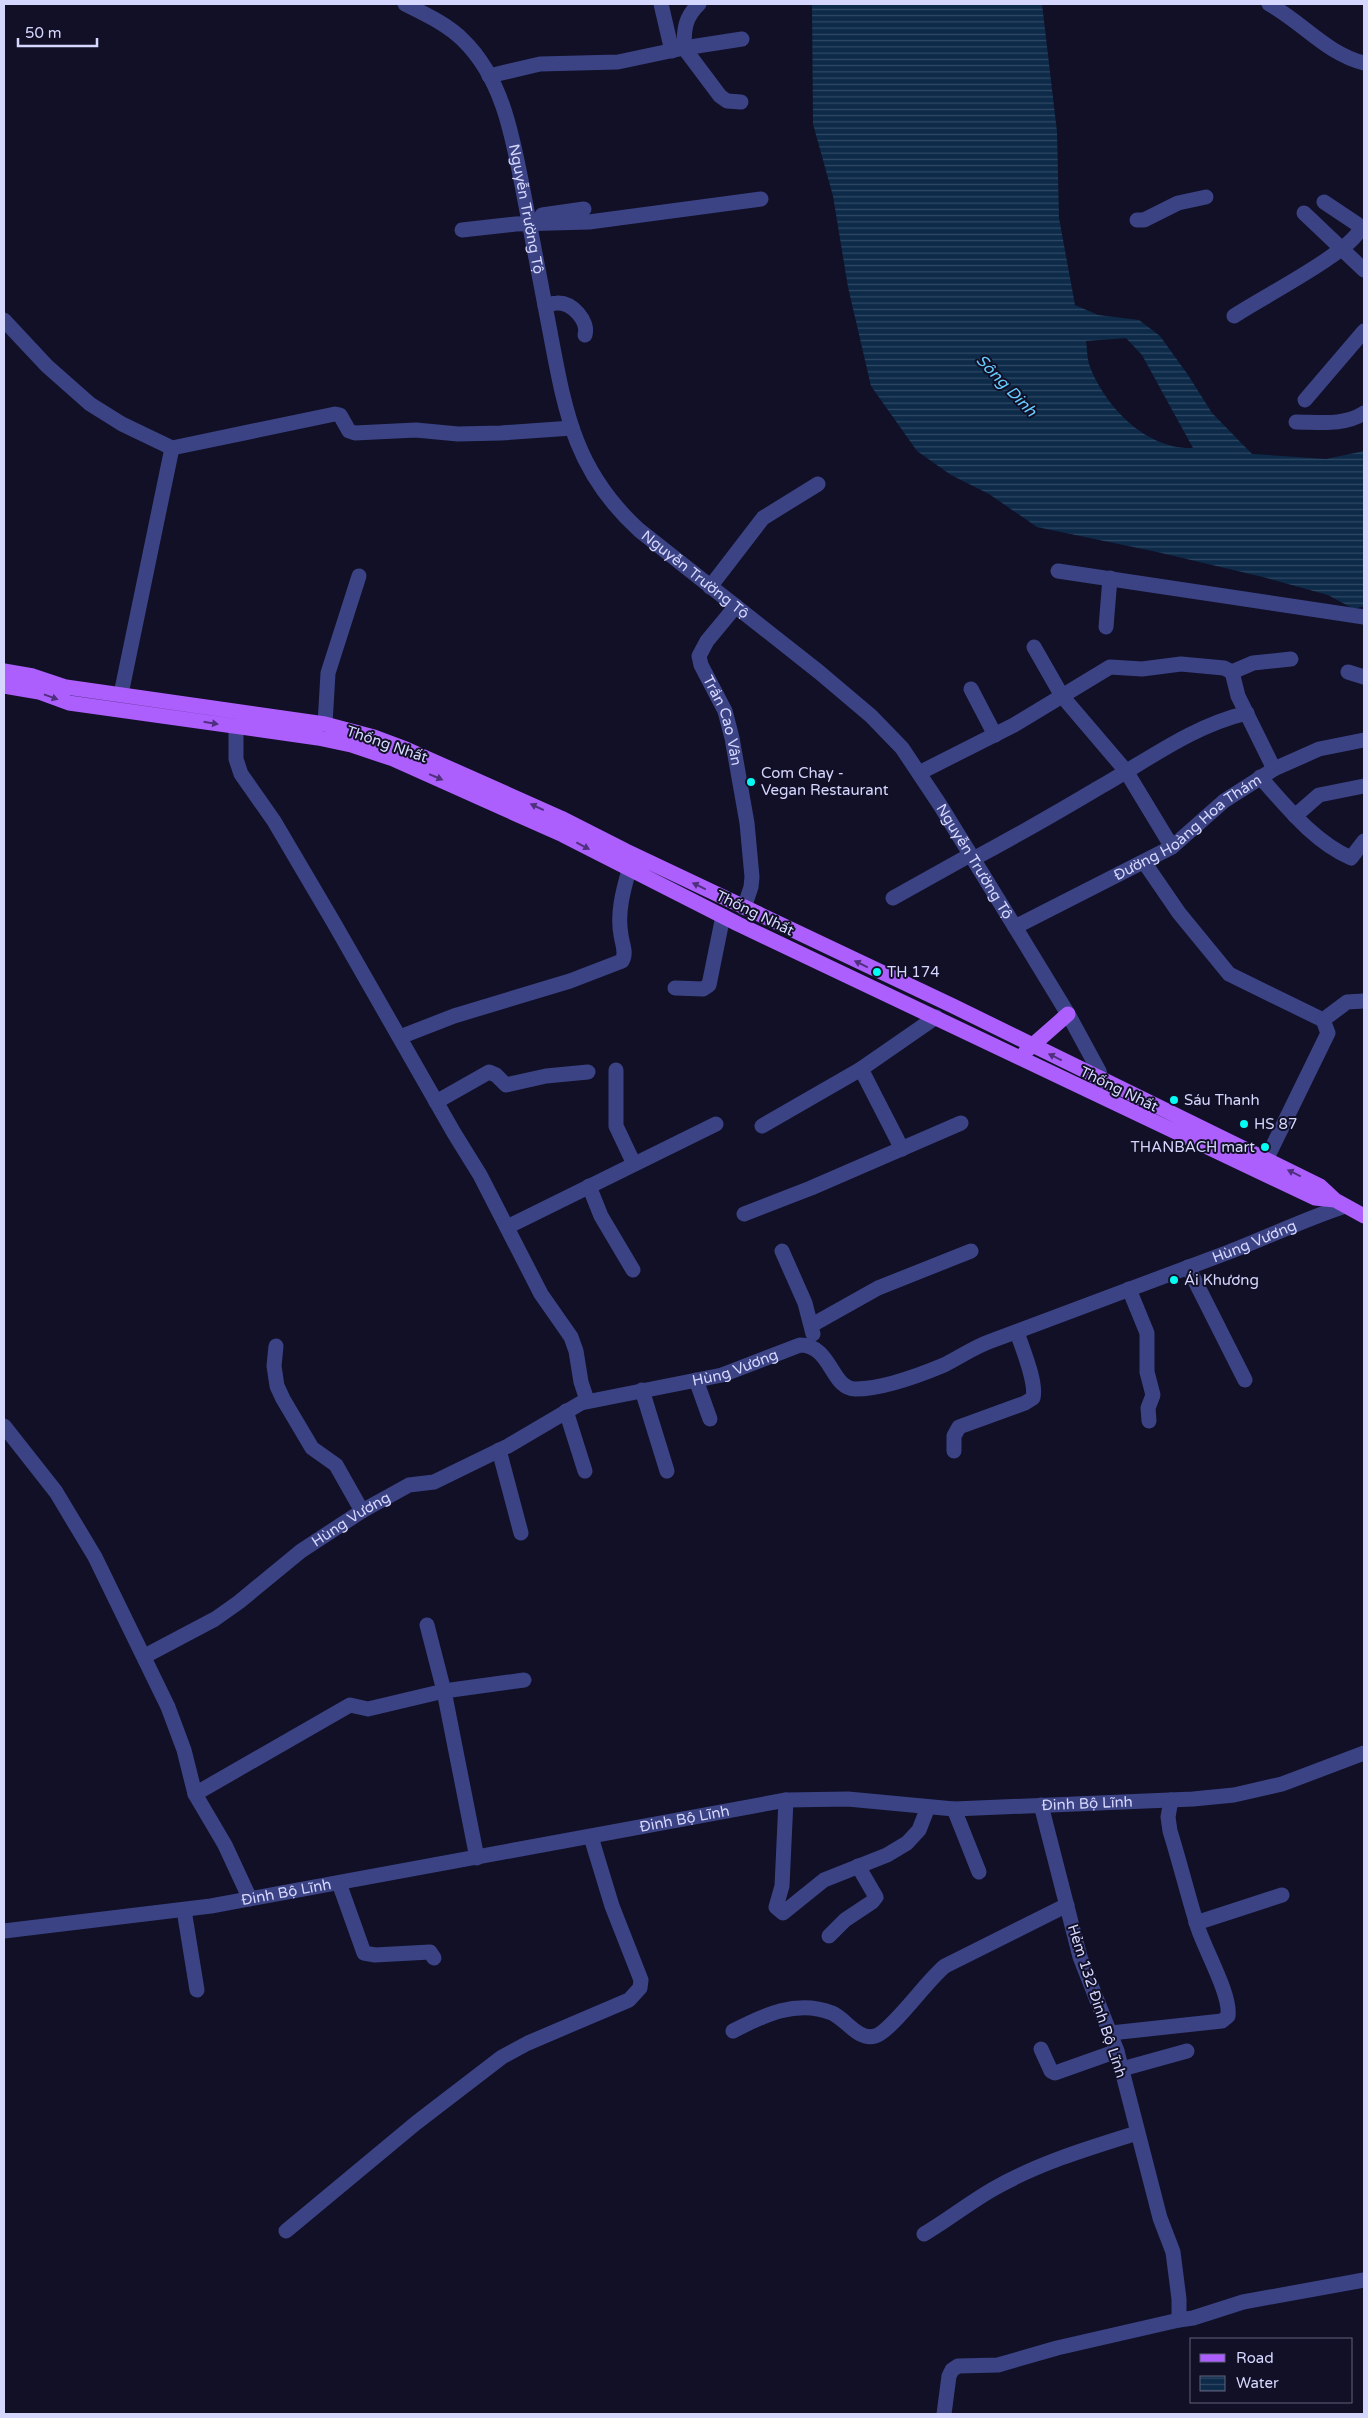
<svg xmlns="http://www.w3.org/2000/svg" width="1368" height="2418" font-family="'Varela Round',sans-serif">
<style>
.water{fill:url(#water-rules);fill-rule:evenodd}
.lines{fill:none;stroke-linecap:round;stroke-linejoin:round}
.minor{stroke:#3b4385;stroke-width:15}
.major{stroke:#ac5ffd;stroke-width:15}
.oneway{fill:#4f307d}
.poi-dot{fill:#05fcf2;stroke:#111027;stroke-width:2}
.labels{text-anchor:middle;stroke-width:4;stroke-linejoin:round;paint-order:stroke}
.street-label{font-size:15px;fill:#d6d7fe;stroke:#111027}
.poi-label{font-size:15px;fill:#d6d7fe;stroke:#111027;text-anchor:start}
.water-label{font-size:16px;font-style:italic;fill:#66ccfd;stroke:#111027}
</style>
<defs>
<pattern id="water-rules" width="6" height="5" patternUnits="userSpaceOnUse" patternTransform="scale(1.25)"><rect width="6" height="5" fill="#0d2b49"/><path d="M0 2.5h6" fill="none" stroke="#304964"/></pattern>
</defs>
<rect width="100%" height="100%" fill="#111027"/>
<path class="water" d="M812,4H1042L1057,132L1059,218L1075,305L1098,315L1139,320L1160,336L1188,375L1212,413L1252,454L1326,459L1364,451V606L1354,609L1328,595L1263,577L1157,552L1037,527L989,494L951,475L917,451L871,386L848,287L833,196L813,124ZM1126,338L1142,355L1193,448C1146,450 1104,406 1089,364C1087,357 1087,348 1086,341Z"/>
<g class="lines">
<g class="minor">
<path id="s1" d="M405,4C425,14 447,24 463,40C502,78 512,134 522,185C530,229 539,272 547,316C564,403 570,467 639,530L819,672L871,716L902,748L940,805L1015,927L1068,1014L1099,1071L1101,1079L1097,1086"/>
<path d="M661,4L672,51"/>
<path d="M699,4C685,17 684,29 684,48L720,96L727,101L741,102"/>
<path d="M1269,4C1302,22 1327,54 1364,63"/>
<path d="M489,76L540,64L618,62L684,48L742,39"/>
<path d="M1304,213L1364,270"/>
<path d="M542,215L584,209"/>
<path d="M1137,220H1144L1178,203L1206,197"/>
<path d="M462,230L516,224L589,222L761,199"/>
<path d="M545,306C549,305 553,303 557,303C572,302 589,321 585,335"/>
<path d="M1234,316C1259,299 1351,252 1360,229L1357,224L1324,202"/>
<path d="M4,320L47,366L90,404L122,424L172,448L335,414L340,415L349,431L355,433L416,430L458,434L501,433L572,428"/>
<path d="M1305,400L1364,331"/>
<path d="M1296,422C1319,422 1344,426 1364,413"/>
<path d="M1058,571L1364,617"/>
<path d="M710,587L763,518L818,484"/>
<path id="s2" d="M736,606L707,641L699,656L701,665L725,711L732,738L747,823L752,877L751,887L744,908"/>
<path d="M1106,627L1110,578"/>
<path d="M1034,647L1062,696L1126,771L1172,847"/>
<path d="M1232,672L1238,696L1274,769"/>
<path d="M1232,672L1253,663L1291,659"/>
<path d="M1348,672L1364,677"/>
<path d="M971,689L995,735"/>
<path d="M121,694L172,448"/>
<path d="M325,724L328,673L359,576"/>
<path d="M236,727V759L241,774L274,821L334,923L454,1133L480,1175L541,1294L571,1337L576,1351L581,1382L587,1400"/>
<path d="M919,773L1014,725L1110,667L1142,669L1181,664L1224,668L1232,672"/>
<path d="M1260,777C1287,807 1313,841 1351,858L1364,841"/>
<path d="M1295,816L1319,795L1364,786"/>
<path d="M973,859C1016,836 1058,812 1100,787C1148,760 1192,726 1247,713"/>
<path d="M1144,862L1179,913L1229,974L1323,1020L1328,1033L1266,1160"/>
<path d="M893,898L970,855"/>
<path id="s3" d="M1015,927L1172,847L1224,801L1274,769L1319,749L1364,740"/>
<path d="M675,988L703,989L709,985L723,916"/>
<path d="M1323,1020L1347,1002L1364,1001"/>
<path d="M400,1037L454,1016L570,981L622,961C627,953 622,944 621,935C617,913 623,891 629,870"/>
<path d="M861,1069L902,1149"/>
<path d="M616,1070V1126L634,1164"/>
<path d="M436,1102L489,1072L496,1075L506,1085L546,1076L588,1072"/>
<path d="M762,1126L861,1069L936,1017"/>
<path d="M589,1186L601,1216L633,1270"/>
<path d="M744,1214L811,1188L961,1123"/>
<path d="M507,1227L716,1124"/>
<path d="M782,1251L805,1303L813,1334"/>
<path d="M1188,1267L1245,1380"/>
<path d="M1129,1289L1147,1333V1372L1153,1395L1148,1408L1149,1421"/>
<path d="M812,1325L878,1288L971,1251"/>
<path d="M276,1346L274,1366L277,1386L283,1399L312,1448L336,1465L362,1511"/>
<path d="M696,1380L710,1419"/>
<path d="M642,1390L667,1471"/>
<path d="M566,1411L585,1471"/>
<path d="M4,1426L56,1492L95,1557L168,1707L184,1750L195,1794L225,1845L250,1899"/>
<path d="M499,1450L521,1533"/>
<path d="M954,1451V1436L959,1427L1025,1403L1033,1398C1037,1382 1022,1348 1017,1332"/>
<path id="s4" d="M145,1656L215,1619L239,1602L301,1551L362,1511L409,1485L434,1482L508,1446L581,1403L722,1375L800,1345C832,1345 831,1390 856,1389C882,1389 920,1375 944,1365C960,1357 974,1347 991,1341C1070,1311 1150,1282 1229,1252C1268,1237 1305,1219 1345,1206"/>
<path d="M195,1794L350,1705L368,1709L444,1691L427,1625"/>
<path d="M786,1800L782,1886L776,1907L783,1913L824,1880L887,1855L907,1843L919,1830L928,1807"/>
<path d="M954,1809L979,1872"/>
<path d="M477,1858L444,1691L524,1680"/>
<path d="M339,1883L364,1953L375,1955L430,1952L434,1958"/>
<path d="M184,1910L197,1990"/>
<path d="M1196,1923L1282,1895"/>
<path id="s5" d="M4,1931L211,1906L786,1800L848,1799L954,1809L1193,1799L1234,1795L1282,1784L1364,1753"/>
<path d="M829,1936L845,1920L872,1902L876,1897L858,1866"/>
<path d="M733,2031C764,2015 797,1999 832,2013C846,2019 858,2041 875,2036C891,2032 927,1980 945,1966L1067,1905"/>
<path d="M1111,2033L1222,2021L1228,2016C1231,1995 1205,1950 1198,1928C1188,1896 1180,1863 1170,1831L1168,1817L1171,1800"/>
<path d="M1041,2049L1051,2071L1055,2073L1117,2051"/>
<path d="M1122,2069L1187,2051"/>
<path d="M286,2231L416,2123L502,2057L528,2043L629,2000L640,1988L641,1980L612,1906L591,1837"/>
<path d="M924,2234C948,2220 970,2202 995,2188C1039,2163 1089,2148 1137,2133"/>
<path d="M1179,2320L1193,2318L1243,2302L1364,2280"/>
<path d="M944,2414L949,2376L952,2370L958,2366L998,2365L1057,2348L1179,2320V2299L1173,2252L1160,2218L1117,2051L1080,1957L1041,1805"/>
</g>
<path class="major" d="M4,671L33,676L66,687L325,724L374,737L406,749L561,818L626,851L953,1006L1320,1186L1335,1200L1364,1216
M4,686L39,692L69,703L318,738L351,745L393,759L563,835L738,924L1315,1198L1335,1200
M1026,1051L1068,1014"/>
</g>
<defs><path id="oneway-solid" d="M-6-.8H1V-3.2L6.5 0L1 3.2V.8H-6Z" transform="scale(1.25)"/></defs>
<g class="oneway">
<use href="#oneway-solid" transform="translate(51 697) rotate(20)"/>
<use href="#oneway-solid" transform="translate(211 723) rotate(9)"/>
<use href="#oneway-solid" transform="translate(436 777) rotate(23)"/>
<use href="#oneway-solid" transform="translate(537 807) rotate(-155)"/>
<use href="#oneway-solid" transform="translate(583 846) rotate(28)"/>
<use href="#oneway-solid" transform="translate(699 886) rotate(-154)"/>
<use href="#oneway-solid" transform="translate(861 964) rotate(-154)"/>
<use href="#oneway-solid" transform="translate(1055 1057) rotate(-154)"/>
<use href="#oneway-solid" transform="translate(1294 1173) rotate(-154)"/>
</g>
<g class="poi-dot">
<circle cx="751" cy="782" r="5"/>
<circle cx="877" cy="972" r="5"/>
<circle cx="1174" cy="1100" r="5"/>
<circle cx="1244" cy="1124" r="5"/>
<circle cx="1265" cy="1147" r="5"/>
<circle cx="1174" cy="1280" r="5"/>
</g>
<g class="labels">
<g class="street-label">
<text dy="5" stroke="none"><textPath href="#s1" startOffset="252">Nguyễn Trường Tộ</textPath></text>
<text dy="5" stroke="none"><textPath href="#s1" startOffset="671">Nguyễn Trường Tộ</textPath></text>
<text dy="5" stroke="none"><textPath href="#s2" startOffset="132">Trần Cao Vân</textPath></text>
<text transform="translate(387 744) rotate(19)" y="5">Thống Nhất</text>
<text dy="5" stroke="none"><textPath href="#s3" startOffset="200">Đường Hoàng Hoa Thám</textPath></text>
<text dy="5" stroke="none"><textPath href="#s1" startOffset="1076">Nguyễn Trường Tộ</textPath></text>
<text transform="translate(755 913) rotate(26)" y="5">Thống Nhất</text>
<text transform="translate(1119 1089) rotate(26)" y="5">Thống Nhất</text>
<text dy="5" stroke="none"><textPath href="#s4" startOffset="1236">Hùng Vương</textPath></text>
<text dy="5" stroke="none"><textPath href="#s4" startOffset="666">Hùng Vương</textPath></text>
<text dy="5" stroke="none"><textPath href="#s4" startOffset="248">Hùng Vương</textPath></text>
<text dy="5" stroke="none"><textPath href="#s5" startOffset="1095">Đinh Bộ Lĩnh</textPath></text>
<text dy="5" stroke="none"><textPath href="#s5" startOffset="690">Đinh Bộ Lĩnh</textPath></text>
<text dy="5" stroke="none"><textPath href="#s5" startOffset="285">Đinh Bộ Lĩnh</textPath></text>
<text transform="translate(1097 2001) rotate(72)" y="5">Hẻm 132 Đinh Bộ Lĩnh</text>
</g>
<g class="poi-label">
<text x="761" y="778">Com Chay -<tspan x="761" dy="17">Vegan Restaurant</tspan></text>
<text x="887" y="977">TH 174</text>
<text x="1184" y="1105">Sáu Thanh</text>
<text x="1254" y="1129">HS 87</text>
<text x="1255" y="1152" text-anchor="end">THANBACH mart</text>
<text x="1184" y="1285">Ái Khương</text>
</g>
<g class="water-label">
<text transform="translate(1007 385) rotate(46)" y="6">Sông Dinh</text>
</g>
</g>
<rect width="1368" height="2418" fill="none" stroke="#d6d7fe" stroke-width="10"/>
<rect x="1190" y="2338" width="162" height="65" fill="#111027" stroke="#60607d"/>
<rect x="1200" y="2354" width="25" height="8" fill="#ac5ffd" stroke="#60607d"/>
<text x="1236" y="2363" font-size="15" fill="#d6d7fe">Road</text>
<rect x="1200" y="2376" width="25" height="15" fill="url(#water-rules)" stroke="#60607d"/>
<text x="1236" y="2388" font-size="15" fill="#d6d7fe">Water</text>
<path d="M18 38v8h79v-8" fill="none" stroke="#d6d7fe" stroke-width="2.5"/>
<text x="25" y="38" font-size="15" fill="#d6d7fe" stroke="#111027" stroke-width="4" paint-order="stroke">50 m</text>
</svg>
